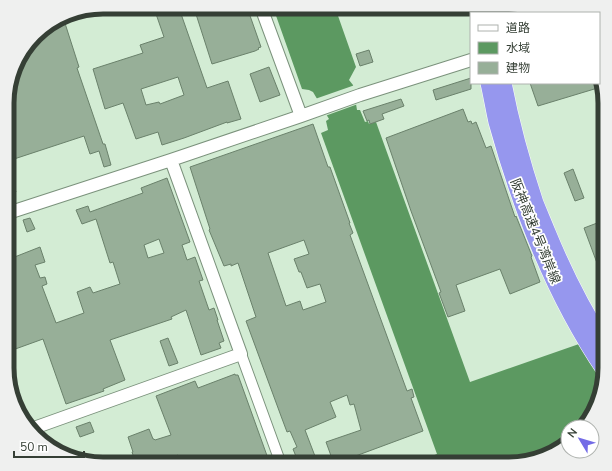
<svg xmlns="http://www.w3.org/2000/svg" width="612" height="471" font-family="'Nunito Sans','Noto Sans JP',sans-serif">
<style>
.water{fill:#5c9961}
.pier{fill:#d3ecd4}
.building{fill:#97af98;stroke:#6a816b;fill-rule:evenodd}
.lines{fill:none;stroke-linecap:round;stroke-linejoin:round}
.minor-casing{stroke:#7b927c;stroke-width:12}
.tertiary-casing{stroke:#7b927c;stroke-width:14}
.motorway-casing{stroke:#fff;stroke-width:18}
.minor{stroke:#fff;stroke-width:10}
.tertiary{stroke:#fff;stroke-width:12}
.motorway{stroke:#9697ee;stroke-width:17}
.labels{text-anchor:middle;stroke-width:3.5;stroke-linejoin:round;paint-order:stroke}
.street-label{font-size:13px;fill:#353f35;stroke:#fff}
.rim{fill:none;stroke:#353f35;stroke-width:5}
</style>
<rect width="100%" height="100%" fill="#d3ecd4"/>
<path class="water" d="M349,9L337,13L356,67L349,80L353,85L357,110H360L365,122L368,121L369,124L376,122L470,382L579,344L605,375L598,405L584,427H568V441L546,457L509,464H411L437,454L321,133L328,130L326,121L329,119L313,92L309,90L302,89L274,10Z"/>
<path class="pier" d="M355,85L358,104L325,116L315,99Z"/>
<path class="building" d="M248,10L261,47L258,48L259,49L255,51L212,64L195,11Z
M155,11H180L207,88L228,81L241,119L227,123V122L184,138L162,145L158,132L136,139L123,103L105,109L93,69L143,53L140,45L164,37ZM178,77L184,95L160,104L159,102L146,105L141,89Z
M63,17L79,67L77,68L103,144H105L111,165L104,167L99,151L90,154L84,136L8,161V90L20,55L40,31Z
M369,50L373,62L360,66L356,54Z
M269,67L280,95L260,102L250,74Z
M471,78V89L436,100L433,90Z
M530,83H600L601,87L538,106Z
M401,99L404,106L382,114L384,119L370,124L369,120L367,121L363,111Z
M463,109L468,122L471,121L472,124L476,122L486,148L491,146L515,217L516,216L532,256L531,257L540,282L510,294L500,269L456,285L465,311L448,317L439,293L441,292L411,211L386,138Z
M313,124L328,167H330L350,223H349L353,233L350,235L407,391L412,389L414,397L411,398L423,431L334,464L326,442L361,430L354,404L350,405L347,395L330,402L336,417L305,430L318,464H299L293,449L297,447L290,431L287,432L281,416L246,321L256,317L238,263L231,266V264L224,266L209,230L210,229L190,167ZM304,240L309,254L294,259L299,272H301L307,288L320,284L326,302L303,310L300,301L286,306L268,253Z
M573,169L584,198L575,201L564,173Z
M8,170H9L16,192L8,194Z
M167,178L190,242L182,245L187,260L195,257L203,280L199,281L209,310L214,308L218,320H217L224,341L219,343L221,348L201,355L186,310L171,317L172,319L110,340L125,380L103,389L104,391L66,404L43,339L7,352V260L40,247L45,262L35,265L40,278L45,277L47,284L42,286L56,323L84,313L77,292L90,287L93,293L120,284L113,262L110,263L96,219L82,224L76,210L88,206L90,212L112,204L143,193L141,188ZM159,239L164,253L148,258L144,245Z
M30,218L35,229L27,232L23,220Z
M605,220V279L604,280L598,263H597L584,228Z
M168,338L178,363L169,366L160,341Z
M235,374V375H238L270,464H181L178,455L162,461L163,464H136L132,452H133L128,437L149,429L153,439H154L155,440L171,435L156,396L195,381L198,388Z
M90,422L94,432L80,437L76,427Z"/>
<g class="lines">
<g class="minor-casing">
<path id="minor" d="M241,354L281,464"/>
</g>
<g class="tertiary-casing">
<path id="tertiary" d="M262,10L301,116
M8,213L171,160L301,116L360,95L471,60
M31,429L241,354L171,160"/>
</g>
<g class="motorway-casing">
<path id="motorway" d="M491,7L492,13
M478,8L479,13
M489,83C492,96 494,109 497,122C521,209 554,295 605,370
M503,83C511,124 522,164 535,203C539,213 543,222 547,232C563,271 582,309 605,345"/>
</g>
<use href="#minor" class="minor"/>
<use href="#tertiary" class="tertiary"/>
<use href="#motorway" class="motorway"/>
</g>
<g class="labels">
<g class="street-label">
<text transform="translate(536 231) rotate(68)" y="5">阪神高速4号湾岸線</text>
</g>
</g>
<path d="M0 0H612V471H0ZM103 14H509A89 89 0 0 1 598 103V368A89 89 0 0 1 509 457H103A89 89 0 0 1 14 368V103A89 89 0 0 1 103 14Z" fill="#eff0ef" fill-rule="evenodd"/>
<path class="rim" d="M103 14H509A89 89 0 0 1 598 103V368A89 89 0 0 1 509 457H103A89 89 0 0 1 14 368V103A89 89 0 0 1 103 14Z"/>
<rect x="470" y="12" width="130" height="72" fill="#ffffff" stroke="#aeb2ae"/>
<rect x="478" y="25" width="20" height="6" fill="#ffffff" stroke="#aeb2ae"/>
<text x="506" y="32" font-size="12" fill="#353f35">道路</text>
<rect x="478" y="42" width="20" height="12" fill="#5c9961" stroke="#aeb2ae"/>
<text x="506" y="52" font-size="12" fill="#353f35">水域</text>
<rect x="478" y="62" width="20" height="12" fill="#97af98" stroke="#aeb2ae"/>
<text x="506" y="72" font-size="12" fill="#353f35">建物</text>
<g transform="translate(580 439) rotate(308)"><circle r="19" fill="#ffffff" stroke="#aeb2ae"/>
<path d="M0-3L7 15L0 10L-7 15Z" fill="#736be6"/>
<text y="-6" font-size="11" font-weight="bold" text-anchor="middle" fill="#353f35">N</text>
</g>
<path d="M14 451v6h70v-6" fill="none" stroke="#353f35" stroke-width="2"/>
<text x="20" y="451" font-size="12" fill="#353f35" stroke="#ffffff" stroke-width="3" paint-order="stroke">50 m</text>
</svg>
